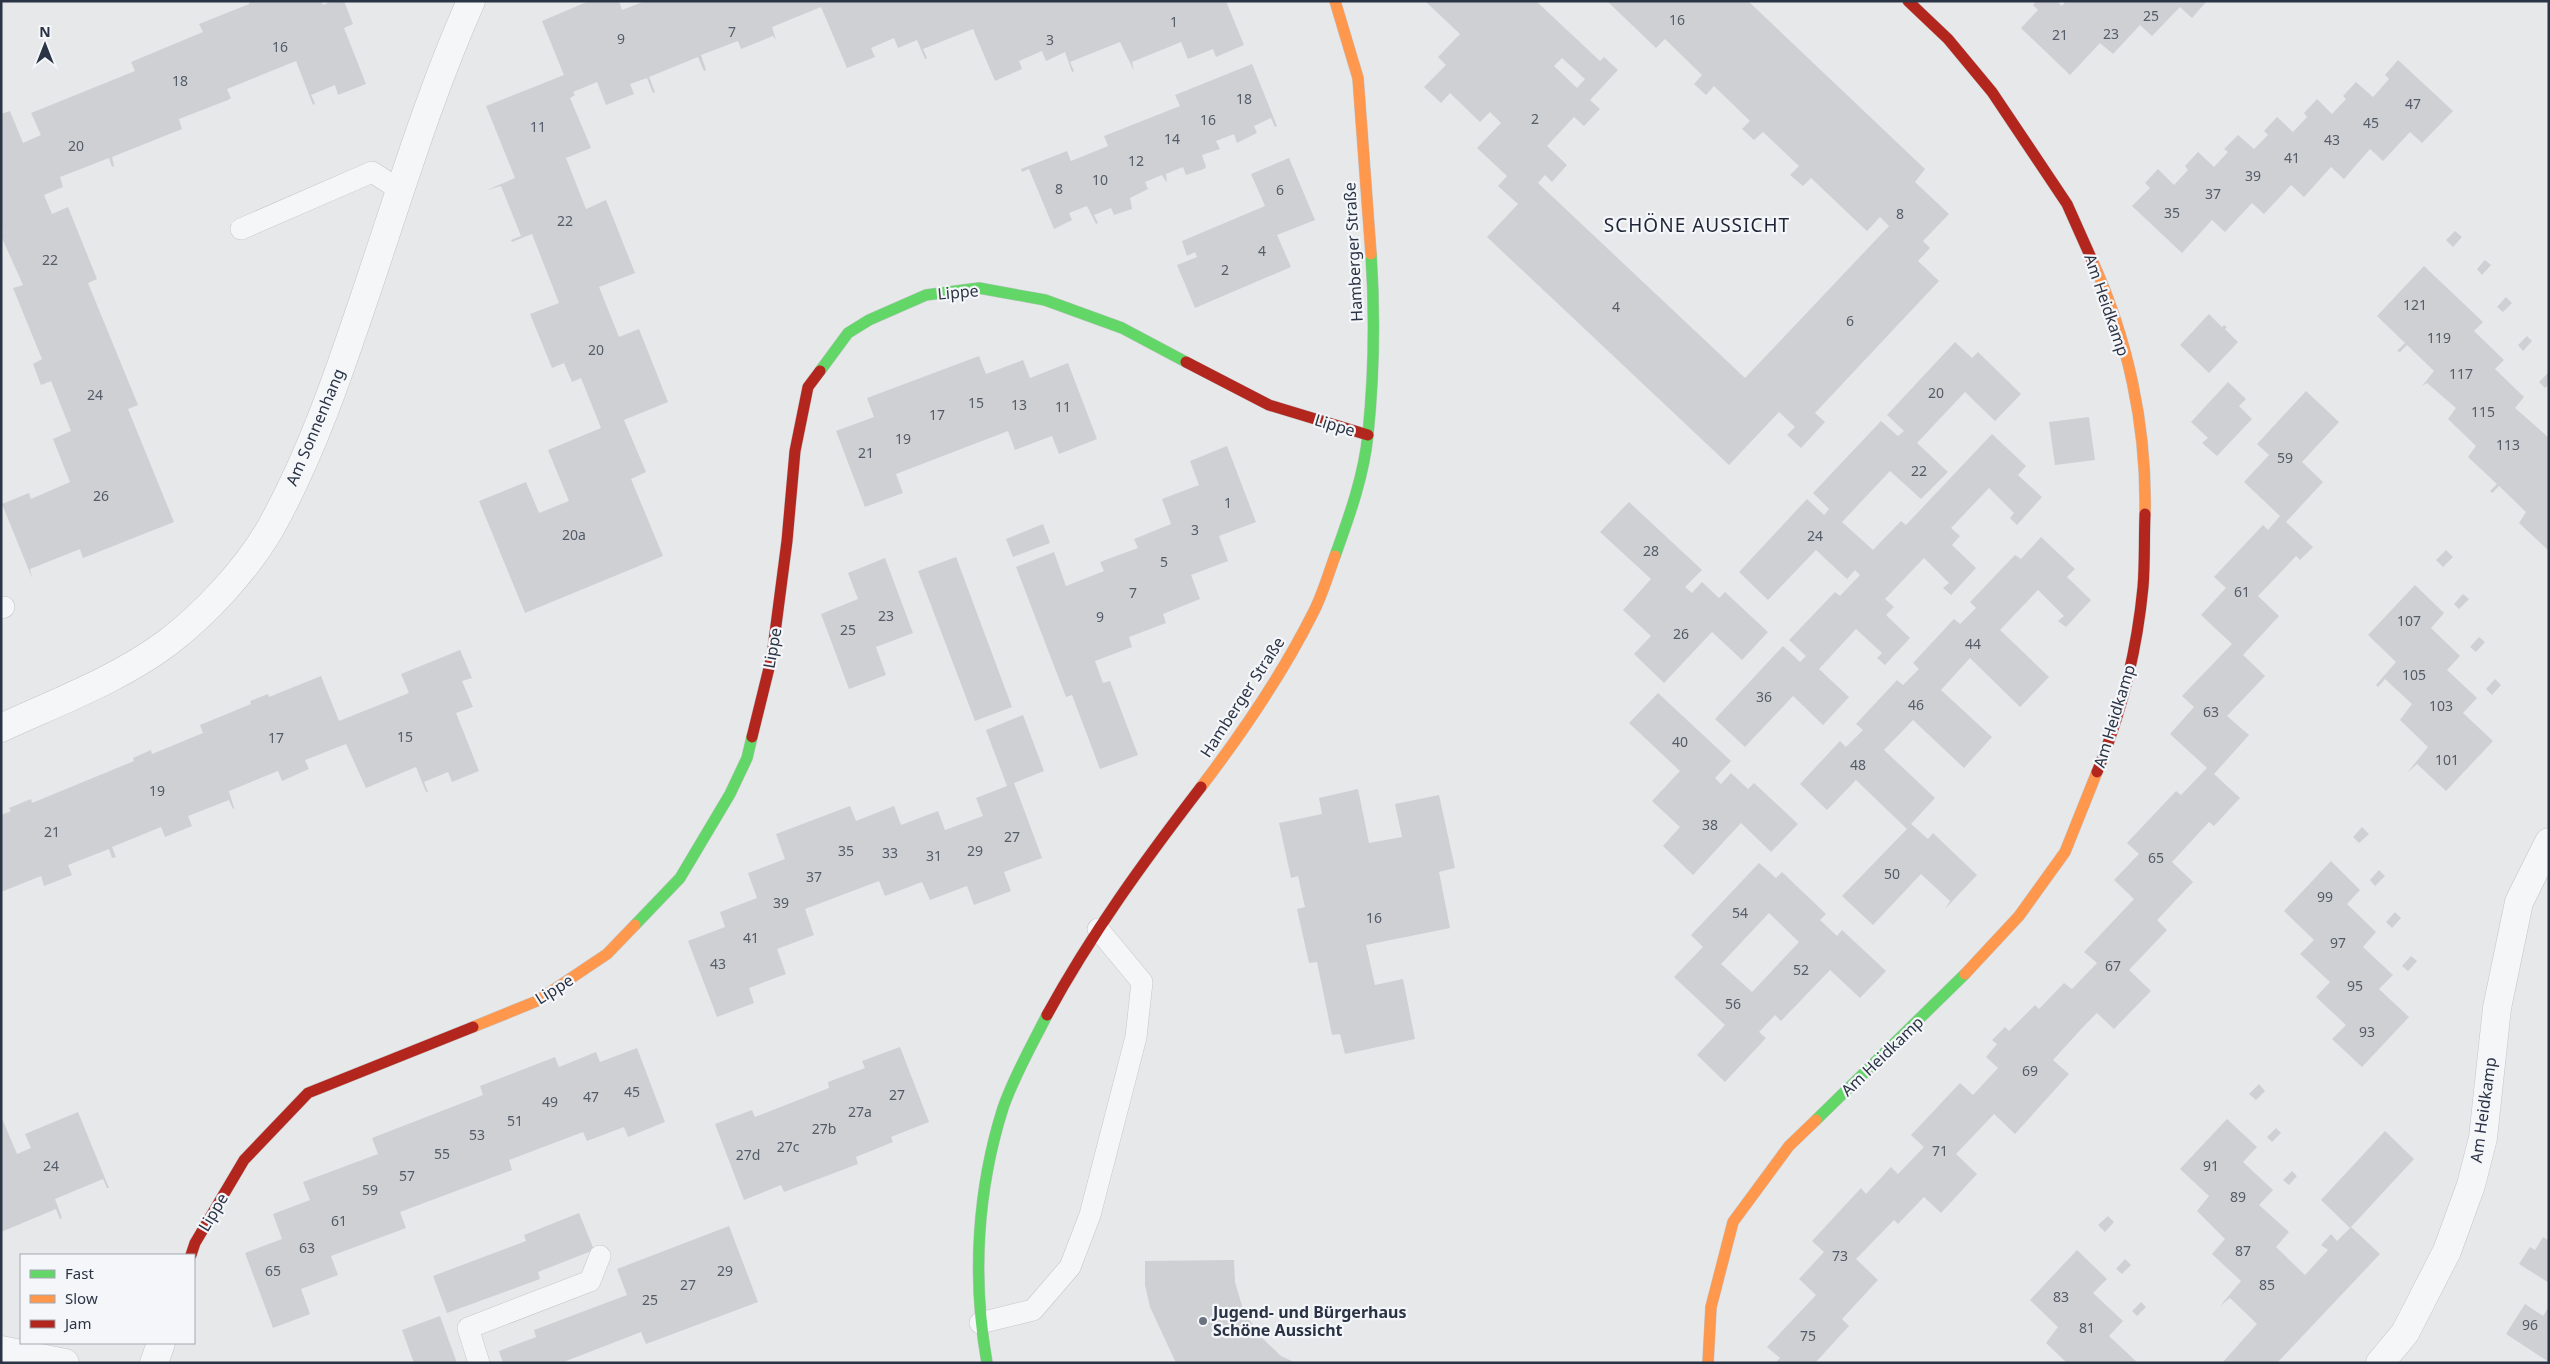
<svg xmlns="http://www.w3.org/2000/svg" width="2550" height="1364" font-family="'Noto Sans',sans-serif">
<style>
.building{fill:#ced0d3;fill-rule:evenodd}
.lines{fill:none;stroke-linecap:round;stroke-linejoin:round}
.lane-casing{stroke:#c4c6c8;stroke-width:22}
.street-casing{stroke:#c4c6c8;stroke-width:29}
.fast-casing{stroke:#c4c6c8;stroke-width:12}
.slow-casing{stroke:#c4c6c8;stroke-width:12}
.jam-casing{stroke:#c4c6c8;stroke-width:12}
.lane{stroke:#f5f6f7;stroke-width:21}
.street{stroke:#f5f6f7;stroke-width:28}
.fast{stroke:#63d668;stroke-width:11}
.slow{stroke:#ff974d;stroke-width:11}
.jam{stroke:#b3261e;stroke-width:11}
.poi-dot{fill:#6c737f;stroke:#f4f6f9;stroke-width:2}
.labels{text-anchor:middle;stroke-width:4.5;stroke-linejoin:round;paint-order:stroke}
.number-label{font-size:14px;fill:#545c69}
.street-label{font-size:16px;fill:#2b3445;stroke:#f4f6f9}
.poi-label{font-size:16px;font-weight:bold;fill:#2b3445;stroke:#f4f6f9;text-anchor:start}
.quarter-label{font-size:19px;letter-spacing:1px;fill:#1d2536;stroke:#f4f6f9}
</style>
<rect width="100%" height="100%" fill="#e6e8ea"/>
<path class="building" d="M249,1H321L323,5L332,1H344L353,24L344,28L366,84L338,95L335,85L311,95L315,103L313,105L296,61L227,89L231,98L228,100L179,119L182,129L112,157L114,166L112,167L109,158L60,177L63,187L44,195L52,214L68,207L97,279L88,283L138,405L128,409L174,522L83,558L80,549L30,569L32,578L2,504L29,493L31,499L70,482L53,439L71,431L51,381L41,385L33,364L42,359L13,288L23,285L1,236L3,232L1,227V114L10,111L23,143L41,135L31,113L135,71L131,62L203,32L199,24L249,4Z
M589,1H619L622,10L645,1H1226L1244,45L1216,57L1213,49L1188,59L1181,42L1132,62L1134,71L1120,42L1070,62L1074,71L1072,72L1065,52L1046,61L1042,51L1019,61L1022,69L995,81L973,29L923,49L927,58L925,59L917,40L898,48L894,38L871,48L875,57L847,68L821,7L772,27L776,40L773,36L741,49L738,41L701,55L706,70L704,71L698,57L649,77L655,92L653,93L647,78L630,84L634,94L606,105L597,82L573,92L575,95L570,98L591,148L566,158L586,209L606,200L635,273L599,287L619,337L639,329L668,402L624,420L646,472L631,479L663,556L525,613L479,501L526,482L539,513L569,501L548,450L601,428L581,378L572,382L564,363L552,368L530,314L559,303L532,234L512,242L511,240L521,236L501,186L487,190L515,178L486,106L564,75L542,21Z
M1425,1H1536L1600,61L1604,57L1618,70L1590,100L1600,109L1584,126L1574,117L1547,146L1567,165L1552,182L1545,175L1538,183L1745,378L1889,226L1880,217L1867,231L1811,178L1803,186L1790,175L1799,166L1763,132L1754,140L1742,129L1750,121L1714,86L1706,95L1694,84L1702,75L1665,39L1656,48L1607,1H1748L1925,169L1915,182L1949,214L1923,241L1930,248L1918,261L1939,281L1815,413L1825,422L1801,448L1787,435L1795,427L1779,412L1729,465L1487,237L1518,204L1498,186L1507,176L1477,148L1501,123L1490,112L1480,122L1450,93L1441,103L1424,87L1446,65L1438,57L1460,34ZM1562,58L1585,79L1577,88L1554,66Z
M2036,1H2057L2062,6L2066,1H2207L2192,18L2180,7L2152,36L2140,25L2113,54L2100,43L2070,75L2021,28L2038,10L2033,5Z
M2398,60L2453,111L2422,143L2410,132L2383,161L2370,149L2344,179L2331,167L2304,197L2291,185L2264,214L2252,203L2225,232L2212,220L2182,253L2132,206L2150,188L2145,183L2158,169L2174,185L2188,170L2185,166L2198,152L2214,167L2228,152L2224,149L2238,135L2254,149L2268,135L2264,131L2277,117L2293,132L2307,117L2304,113L2317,99L2332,114L2346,99L2343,96L2356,82L2373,97L2389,79L2385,75Z
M1252,64L1277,126L1275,127L1271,118L1254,126L1257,133L1237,143L1234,134L1216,141L1220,149L1202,155L1206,167L1204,169L1186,175L1183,167L1166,174L1167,183L1162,175L1145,182L1148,189L1130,198L1132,209L1114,215L1111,208L1094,215L1098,223L1096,224L1087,206L1069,213L1072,220L1054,229L1029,169L1022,172L1021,169L1067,151L1071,161L1108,146L1104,136L1180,106L1175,95Z
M1289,158L1315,220L1277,235L1291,267L1195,308L1177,265L1197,257L1195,252L1187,256L1182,241L1265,206L1251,174Z
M2455,231L2462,237L2453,247L2446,240Z
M2485,260L2491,265L2482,275L2477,269Z
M2424,266L2483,322L2474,331L2504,360L2495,369L2524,397L2515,408L2549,438V551L2519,523L2526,512L2499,486L2492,493L2490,491L2497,484L2468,457L2476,446L2448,419L2456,408L2427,383L2422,386L2434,371L2407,345L2400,352L2397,351L2405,343L2377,316Z
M2506,297L2512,303L2503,312L2497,307Z
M2209,314L2222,327L2224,325L2227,327L2225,329L2238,342L2209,373L2180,345Z
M2527,336L2532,341L2523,351L2518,345Z
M1955,342L1972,358L1978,352L2021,394L1995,421L1965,392L1917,443L1948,472L1921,499L1890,471L1842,522L1873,550L1901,521L1906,525L1992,434L2026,466L2018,475L2042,497L2017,525L2010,518L2014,513L1989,488L1951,528L1960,536L1952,545L1976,568L1951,595L1943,588L1949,583L1924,558L1885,599L1894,607L1886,615L1910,638L1885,665L1877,658L1882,653L1856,629L1819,669L1849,697L1823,725L1793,696L1745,747L1715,719L1783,646L1800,662L1806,656L1789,640L1835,592L1840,596L1860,575L1855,570L1847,579L1816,550L1768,600L1739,572L1807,499L1824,515L1829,509L1813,493L1881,421L1898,436L1904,431L1887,415Z
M979,356L986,374L1023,360L1030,378L1068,363L1097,439L1059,454L1052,436L1015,450L1008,431L896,474L903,493L865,507L836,431L874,417L867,398Z
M2549,372V384L2545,388L2539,382Z
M2228,382L2246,399L2239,406L2252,419L2217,456L2202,443L2208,438L2191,422Z
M2306,391L2339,422L2302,462L2323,482L2286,522L2313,547L2300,560L2296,556L2258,596L2279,616L2243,655L2265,676L2227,716L2249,735L2214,774L2240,798L2214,826L2209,822L2172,862L2193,882L2157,920L2167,930L2129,970L2151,991L2114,1029L2097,1013L2084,1026L2053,1060L2069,1074L2015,1134L1994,1114L1956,1154L1977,1174L1941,1213L1924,1197L1898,1224L1894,1220L1856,1259L1878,1280L1842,1319L1849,1326L1815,1363H1775L1780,1358L1767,1347L1816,1295L1799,1279L1824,1252L1812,1241L1861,1188L1866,1194L1891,1167L1898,1174L1924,1147L1911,1135L1960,1083L1973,1095L1998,1068L1986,1057L1997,1044L1992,1040L2005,1027L2009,1031L2035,1005L2039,1009L2064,983L2072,989L2097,963L2084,952L2134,899L2114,880L2139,854L2127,843L2176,791L2181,795L2207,768L2170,734L2194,707L2182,696L2232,644L2201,615L2226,588L2214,577L2263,525L2268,530L2280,516L2244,482L2269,455L2257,444Z
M2089,417L2095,460L2055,465L2049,422Z
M1227,446L1256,522L1219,536L1228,561L1191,575L1200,599L1163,614L1166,623L1129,637L1132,647L1095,661L1103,683L1110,681L1138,755L1100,769L1072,695L1066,697L1016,567L1054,552L1066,586L1104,571L1100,562L1138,548L1134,539L1171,524L1162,499L1199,485L1190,461Z
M1629,502L1702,570L1685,587L1692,593L1702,582L1719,598L1725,592L1768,632L1742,660L1712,632L1664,683L1634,654L1651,636L1623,610L1651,579L1600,532Z
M1043,524L1050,543L1013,557L1006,539Z
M2041,537L2075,569L2067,577L2091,600L2066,627L2058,621L2064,616L2038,590L2000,630L2049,677L2020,707L1970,658L1941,690L1992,737L1964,768L1913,720L1884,750L1935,798L1911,824L1928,839L1933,833L1977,875L1945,909L1950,901L1921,874L1873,925L1842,896L1907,829L1856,780L1827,810L1800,784L1840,741L1846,747L1863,730L1856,724L1897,680L1903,685L1919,669L1913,663L1954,619L1960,624L1976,608L1970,602L2015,555L2021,559Z
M2446,550L2453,557L2443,567L2436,560Z
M956,557L1012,707L975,721L918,571Z
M885,558L913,633L876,647L886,675L849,689L821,614L858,599L848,573Z
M2415,585L2444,613L2431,628L2460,656L2447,670L2477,698L2463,713L2493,741L2446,791L2417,764L2407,773L2428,747L2400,720L2412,704L2385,679L2378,687L2376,685L2396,662L2368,635Z
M2463,594L2469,599L2459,609L2454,604Z
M2479,637L2485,642L2476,652L2470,647Z
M460,650L472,678L462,681L473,707L456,713L479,771L452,782L448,772L424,782L428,792H426L416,767L366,788L346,744L305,760L309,769L282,781L278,771L229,791L234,808L233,809L229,800L188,816L192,826L165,837L161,827L112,847L116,857L112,858L109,849L68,865L72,875L44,886L41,876L1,892V815L11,811L9,808L31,799L32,803L134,761L133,758L151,750L152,754L203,733L200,725L251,704L250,701L268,694L269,697L321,676L339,721L409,693L401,674Z
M2495,679L2501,685L2492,695L2486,689Z
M1658,693L1731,761L1715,778L1721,784L1731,773L1748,789L1754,783L1798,824L1771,852L1741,823L1693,875L1663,846L1680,827L1652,801L1680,771L1629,723Z
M1023,715L1044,771L1014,783L1042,858L1004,872L1011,891L974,905L967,886L930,900L922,882L885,896L879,881L805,909L814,935L777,949L786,974L749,988L754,1003L717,1017L688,941L725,927L720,912L757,898L748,873L785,859L776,834L850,806L856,821L894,806L901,825L938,811L945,830L983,816L976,798L1007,786L986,730Z
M1358,789L1369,843L1402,837L1395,804L1439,795L1455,868L1439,872L1450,928L1366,945L1375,985L1403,979L1415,1039L1345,1054L1340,1034L1332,1035L1317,962L1309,963L1297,909L1305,907L1298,876L1291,878L1279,823L1322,814L1319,798Z
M2362,827L2369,834L2359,843L2353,837Z
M2331,861L2360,890L2347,904L2376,932L2363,947L2393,975L2379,989L2409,1017L2362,1067L2332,1039L2346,1025L2316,997L2330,982L2300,954L2314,940L2284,911Z
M1759,863L1776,878L1782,872L1826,914L1820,920L1837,936L1842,930L1886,971L1860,998L1830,970L1781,1021L1775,1015L1759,1032L1766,1038L1725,1082L1697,1055L1725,1025L1674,977L1703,947L1691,935ZM1769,913L1799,942L1752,992L1721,964Z
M2379,870L2385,876L2375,886L2370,880Z
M2395,912L2401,918L2392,928L2386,922Z
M2411,956L2417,961L2408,971L2402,966Z
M900,1047L929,1122L891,1137L893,1142L856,1157L858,1164L784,1192L781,1185L744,1200L715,1124L752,1110L755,1117L829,1088L828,1082L865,1068L862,1061Z
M637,1048L665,1122L628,1137L624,1127L587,1141L583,1132L509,1160L512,1170L400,1212L406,1228L331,1256L338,1275L301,1289L310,1314L273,1328L245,1253L282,1239L273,1214L310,1200L303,1182L378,1154L372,1138L483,1095L480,1086L555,1057L559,1067L596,1052L600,1062Z
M2259,1084L2265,1091L2256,1100L2249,1094Z
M78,1112L109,1188H107L103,1179L55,1199L62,1218L60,1219L56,1209L1,1232V1116L17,1154L31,1148L25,1134Z
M2227,1119L2257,1147L2243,1162L2273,1190L2259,1205L2289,1232L2276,1247L2305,1275L2328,1250L2321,1245L2331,1234L2337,1241L2350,1228L2321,1200L2385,1131L2414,1159L2351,1227L2380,1254L2277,1363H2222L2257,1324L2230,1298L2220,1306L2241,1281L2212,1254L2225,1239L2197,1211L2209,1196L2180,1169Z
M2276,1128L2281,1133L2272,1142L2267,1137Z
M2292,1171L2297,1176L2289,1185L2283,1180Z
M579,1213L594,1250L538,1272L540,1279L447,1313L433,1276L526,1241L524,1235Z
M2108,1216L2114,1222L2105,1232L2098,1225Z
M729,1226L758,1302L646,1344L641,1332L561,1363H503L499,1351L536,1337L534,1330L627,1295L617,1269Z
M2543,1237L2549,1241V1283L2519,1264L2530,1247L2535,1250Z
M2077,1250L2107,1279L2093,1293L2123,1321L2109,1336L2138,1363H2067L2046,1343L2058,1327L2030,1300Z
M2125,1259L2131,1265L2122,1274L2116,1269Z
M1234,1260L1235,1282L1242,1306L1258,1334L1281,1356L1296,1363H1176L1150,1307L1145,1285V1261Z
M2141,1302L2146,1307L2137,1316L2132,1311Z
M2525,1304L2543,1316L2549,1307V1362L2506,1334Z
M440,1316L457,1363H414L402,1330Z"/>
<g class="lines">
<g class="lane-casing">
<path id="lane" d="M241,229L372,172L400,190
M1,608L4,607
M980,1323L1033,1310L1070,1267L1090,1215L1136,1037L1142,982L1098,929
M479,1363L468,1328L590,1281L600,1256"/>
</g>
<g class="street-casing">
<path id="street" d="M1,728C57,702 117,680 167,643C205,614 246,570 270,529C313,452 341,367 369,284C401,189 430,93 471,1
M1,1350L65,1363
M154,1363L161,1343
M2380,1363L2405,1333L2447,1251L2471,1185L2483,1138L2497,1008L2519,902L2549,842"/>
</g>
<g class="fast-casing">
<path id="fast" d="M820,371L848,333L869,320L926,295L979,288L1045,300L1122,328L1186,362
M1335,556C1349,517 1364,476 1368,434C1374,375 1375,313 1371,254
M635,925L680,878L730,794L747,758L752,737
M1816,1120L1965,974
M987,1363C972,1278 977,1190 1003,1108C1014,1076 1032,1045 1047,1015"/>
</g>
<g class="slow-casing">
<path id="slow" d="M1335,1L1358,78L1371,254
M2092,260C2128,339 2147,427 2145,514
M1201,787C1243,732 1282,675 1313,613C1322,596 1328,575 1335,556
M1965,974L2019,916L2065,852L2097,772
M473,1027L537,1001L607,954L635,925
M1708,1363L1711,1307L1733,1222L1789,1146L1816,1120"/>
</g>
<g class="jam-casing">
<path id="jam" d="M1908,1L1948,39L1992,92L2067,204L2092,260
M1186,362L1269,405L1368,435
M752,737L772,656L787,541L795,451L808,387L820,371
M2097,772C2121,714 2137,650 2143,587C2145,563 2144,539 2145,514
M1047,1015C1091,934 1145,860 1201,787
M191,1255L195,1243L244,1160L308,1093L473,1027"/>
</g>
<use href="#lane" class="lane"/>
<use href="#street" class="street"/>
<use href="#fast" class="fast"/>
<use href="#slow" class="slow"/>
<use href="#jam" class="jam"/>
</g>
<circle class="poi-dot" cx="1203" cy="1321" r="5"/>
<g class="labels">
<g class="number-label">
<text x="2151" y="21">25</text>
<text x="1677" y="25">16</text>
<text x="1174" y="27">1</text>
<text x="732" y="37">7</text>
<text x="2111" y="39">23</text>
<text x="2060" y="40">21</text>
<text x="621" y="44">9</text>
<text x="1050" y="45">3</text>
<text x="280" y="52">16</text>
<text x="180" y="86">18</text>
<text x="1244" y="104">18</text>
<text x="2413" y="109">47</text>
<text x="1535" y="124">2</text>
<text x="1208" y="125">16</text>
<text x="2371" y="128">45</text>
<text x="538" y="132">11</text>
<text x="1172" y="144">14</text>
<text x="2332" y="145">43</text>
<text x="76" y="151">20</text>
<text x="2292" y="163">41</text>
<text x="1136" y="166">12</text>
<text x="2253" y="181">39</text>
<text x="1100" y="185">10</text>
<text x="1059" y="194">8</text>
<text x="1280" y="195">6</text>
<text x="2213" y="199">37</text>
<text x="2172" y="218">35</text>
<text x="1900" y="219">8</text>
<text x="565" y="226">22</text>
<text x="1262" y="256">4</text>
<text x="50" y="265">22</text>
<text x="1225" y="275">2</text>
<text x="2415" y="310">121</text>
<text x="1616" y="312">4</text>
<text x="1850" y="326">6</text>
<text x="2439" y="343">119</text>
<text x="596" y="355">20</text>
<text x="2461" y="379">117</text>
<text x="1936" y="398">20</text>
<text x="95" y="400">24</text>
<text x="976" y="408">15</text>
<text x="1019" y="410">13</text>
<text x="1063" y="412">11</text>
<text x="2483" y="417">115</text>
<text x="937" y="420">17</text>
<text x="903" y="444">19</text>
<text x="2508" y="450">113</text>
<text x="866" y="458">21</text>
<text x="2285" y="463">59</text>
<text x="1919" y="476">22</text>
<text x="101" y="501">26</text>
<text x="1228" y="508">1</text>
<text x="1195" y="535">3</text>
<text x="574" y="540">20a</text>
<text x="1815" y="541">24</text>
<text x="1651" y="556">28</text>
<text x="1164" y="567">5</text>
<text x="2242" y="597">61</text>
<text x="1133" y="598">7</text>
<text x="886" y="621">23</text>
<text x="1100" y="622">9</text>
<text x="2409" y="626">107</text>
<text x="848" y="635">25</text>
<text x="1681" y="639">26</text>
<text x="1973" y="649">44</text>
<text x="2414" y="680">105</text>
<text x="1764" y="702">36</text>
<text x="1916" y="710">46</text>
<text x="2441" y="711">103</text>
<text x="2211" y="717">63</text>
<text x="405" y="742">15</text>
<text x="276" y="743">17</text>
<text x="1680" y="747">40</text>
<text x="2447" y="765">101</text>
<text x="1858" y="770">48</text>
<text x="157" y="796">19</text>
<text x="1710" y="830">38</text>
<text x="52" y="837">21</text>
<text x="1012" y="842">27</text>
<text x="846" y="856">35</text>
<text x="975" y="856">29</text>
<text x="890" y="858">33</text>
<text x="934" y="861">31</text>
<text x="2156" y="863">65</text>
<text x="1892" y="879">50</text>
<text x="814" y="882">37</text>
<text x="2325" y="902">99</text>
<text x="781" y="908">39</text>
<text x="1740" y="918">54</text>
<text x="1374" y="923">16</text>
<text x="751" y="943">41</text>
<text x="2338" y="948">97</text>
<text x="718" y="969">43</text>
<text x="2113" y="971">67</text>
<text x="1801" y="975">52</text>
<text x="2355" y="991">95</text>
<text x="1733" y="1009">56</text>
<text x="2367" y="1037">93</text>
<text x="2030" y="1076">69</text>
<text x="632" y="1097">45</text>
<text x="897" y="1100">27</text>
<text x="591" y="1102">47</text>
<text x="550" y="1107">49</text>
<text x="860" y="1117">27a</text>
<text x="515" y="1126">51</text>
<text x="824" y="1134">27b</text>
<text x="477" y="1140">53</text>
<text x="788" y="1152">27c</text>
<text x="1940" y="1156">71</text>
<text x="442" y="1159">55</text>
<text x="748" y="1160">27d</text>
<text x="51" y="1171">24</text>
<text x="2211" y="1171">91</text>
<text x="407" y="1181">57</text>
<text x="370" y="1195">59</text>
<text x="2238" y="1202">89</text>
<text x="339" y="1226">61</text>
<text x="307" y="1253">63</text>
<text x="2243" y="1256">87</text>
<text x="1840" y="1261">73</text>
<text x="273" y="1276">65</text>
<text x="725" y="1276">29</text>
<text x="688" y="1290">27</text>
<text x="2267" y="1290">85</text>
<text x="2061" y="1302">83</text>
<text x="650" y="1305">25</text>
<text x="2530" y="1330">96</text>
<text x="2087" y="1333">81</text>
<text x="1808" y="1341">75</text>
</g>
<g class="street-label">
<text transform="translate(1353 252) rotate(-93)" y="6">Hamberger Straße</text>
<text transform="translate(958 292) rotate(-5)" y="6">Lippe</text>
<text transform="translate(2107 305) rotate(71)" y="6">Am Heidkamp</text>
<text transform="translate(1335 425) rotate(17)" y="6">Lippe</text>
<text transform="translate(315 427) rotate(-67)" y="6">Am Sonnenhang</text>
<text transform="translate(772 648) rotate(-80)" y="6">Lippe</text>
<text transform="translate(1242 697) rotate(-57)" y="6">Hamberger Straße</text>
<text transform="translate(2114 716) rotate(-73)" y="6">Am Heidkamp</text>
<text transform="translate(554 989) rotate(-32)" y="6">Lippe</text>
<text transform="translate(1882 1056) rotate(-44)" y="6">Am Heidkamp</text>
<text transform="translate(2483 1110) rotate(-82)" y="6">Am Heidkamp</text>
<text transform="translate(213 1212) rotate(-59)" y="6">Lippe</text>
</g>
<g class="poi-label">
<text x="1213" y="1318">Jugend- und Bürgerhaus<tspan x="1213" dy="18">Schöne Aussicht</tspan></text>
</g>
<g class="quarter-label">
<text x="1697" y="232">SCHÖNE AUSSICHT</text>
</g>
</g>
<rect width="2550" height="1364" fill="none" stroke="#2b3445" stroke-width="5"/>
<rect x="20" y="1254" width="175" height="90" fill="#f4f6f9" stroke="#a4a8b1"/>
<rect x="30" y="1270" width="25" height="8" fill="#63d668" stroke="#a4a8b1"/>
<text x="65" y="1279" font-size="15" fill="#2b3445">Fast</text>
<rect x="30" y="1295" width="25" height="8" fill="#ff974d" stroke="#a4a8b1"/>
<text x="65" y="1304" font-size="15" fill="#2b3445">Slow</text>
<rect x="30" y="1320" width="25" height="8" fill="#b3261e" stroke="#a4a8b1"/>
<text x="65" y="1329" font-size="15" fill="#2b3445">Jam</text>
<g transform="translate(45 45)" stroke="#f4f6f9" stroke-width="4" paint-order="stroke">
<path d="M0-4L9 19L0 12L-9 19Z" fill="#2b3445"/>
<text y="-8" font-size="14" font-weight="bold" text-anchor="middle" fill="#2b3445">N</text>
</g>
</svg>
